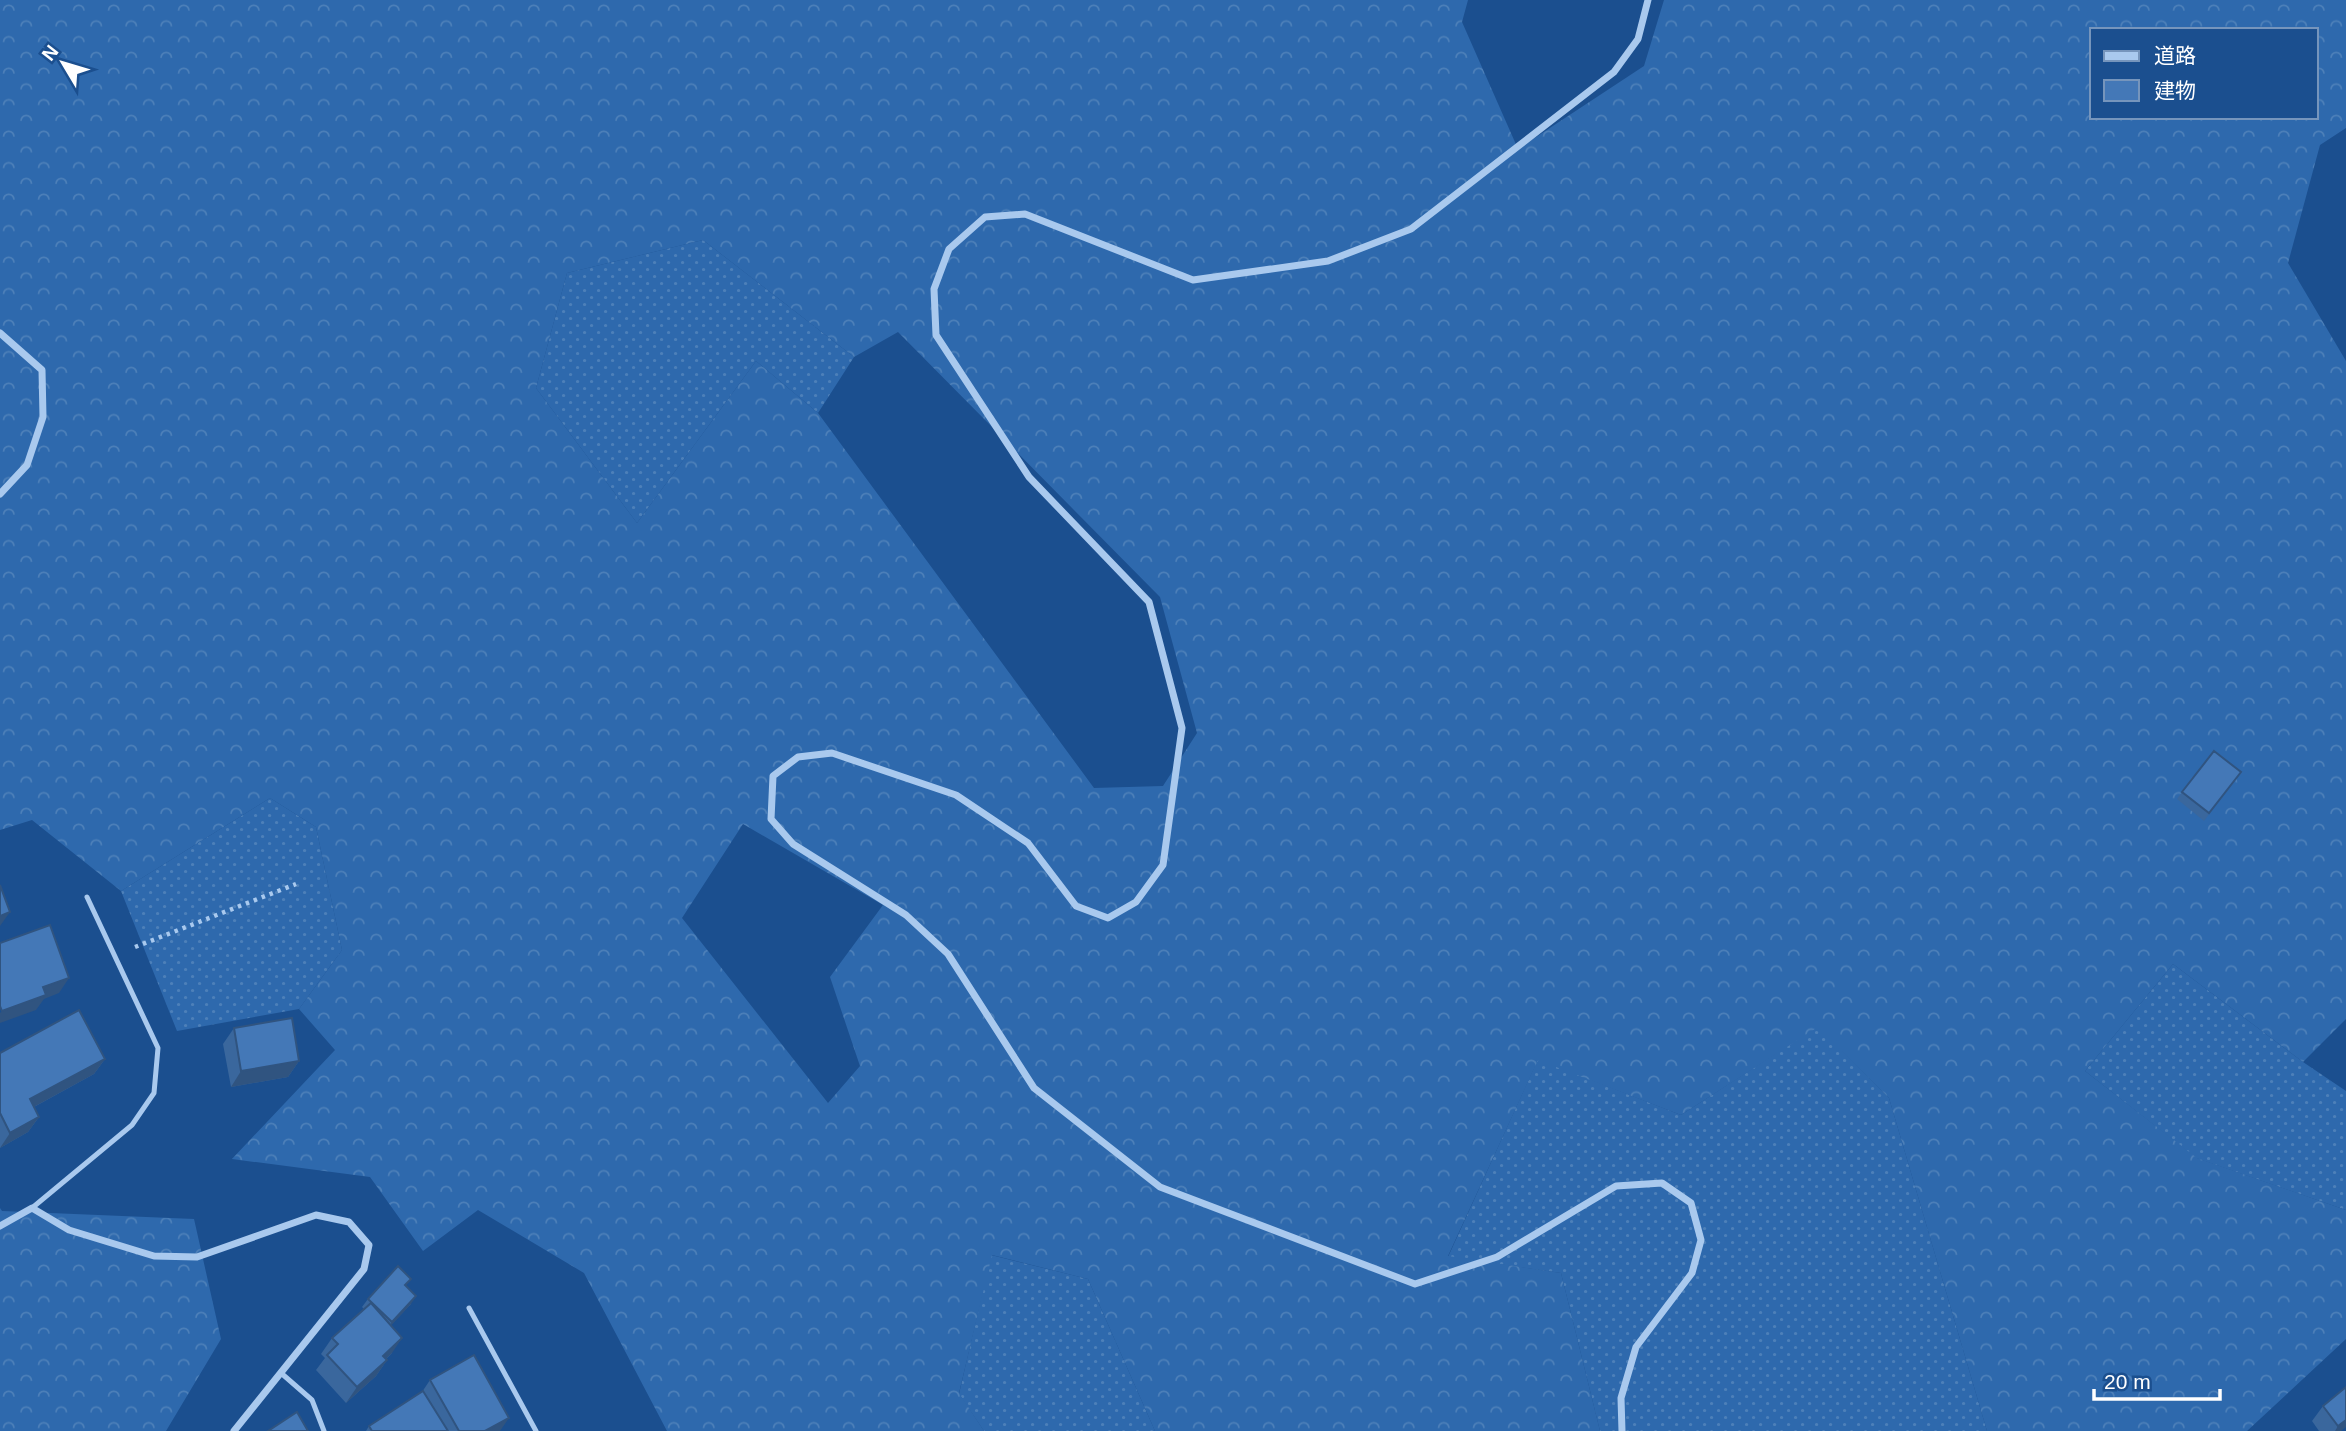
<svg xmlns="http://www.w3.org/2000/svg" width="2346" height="1431" font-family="Arial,'Noto Sans JP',sans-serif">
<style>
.grass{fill:url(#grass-dots)}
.forest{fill:url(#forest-crowns);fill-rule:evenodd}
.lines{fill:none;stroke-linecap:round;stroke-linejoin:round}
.path{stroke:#a9c9ee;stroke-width:4.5;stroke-dasharray:3.5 5;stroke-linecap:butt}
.service{stroke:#a9c9ee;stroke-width:5}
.minor{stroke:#a9c9ee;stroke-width:7}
.wall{fill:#3a679d}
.shaded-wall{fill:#305480}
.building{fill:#4478b7;stroke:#305480;stroke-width:2}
</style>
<defs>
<pattern id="grass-dots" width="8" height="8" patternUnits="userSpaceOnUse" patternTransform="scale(1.75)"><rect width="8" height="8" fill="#2e69ad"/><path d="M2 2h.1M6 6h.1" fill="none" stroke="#4d80b9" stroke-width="1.8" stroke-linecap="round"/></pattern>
<pattern id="forest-crowns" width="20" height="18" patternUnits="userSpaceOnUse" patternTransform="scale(1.75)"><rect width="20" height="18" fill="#2e69ad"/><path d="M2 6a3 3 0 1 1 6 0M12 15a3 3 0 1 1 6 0" fill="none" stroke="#4d80b9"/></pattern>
</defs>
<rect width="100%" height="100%" fill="#1b4f8f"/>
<path class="grass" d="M703,240L854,357L818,413L756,361L637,523L536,388L567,273Z
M270,798L316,827L342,950L299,1009L177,1031L121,891Z
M2173,964L2303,1062L2346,1091V1210L2196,1158L2085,1071Z
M1818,1026L1889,1098L1987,1431H1600L1561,1273L1448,1257L1538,1059L1681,1115Z
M991,1255L1088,1279L1155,1431H984L959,1394Z"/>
<path class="forest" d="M0,0H1468L1462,22L1518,149L1644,66L1664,0H2346V128L2320,145L2288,263L2346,361V1019L2303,1062L2173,964L2085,1071L2197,1158L2346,1210V1339L2247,1431H1987L1889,1098L1818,1027L1681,1115L1538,1060L1448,1256L1561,1273L1600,1431H1155L1088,1279L992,1255L959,1393L984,1431H667L584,1273L478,1210L423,1251L370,1177L232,1159L335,1050L299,1009L342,950L316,827L270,798L121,891L32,820L0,830ZM2092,30H2316V117H2092ZM703,240L854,357L898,332L1160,597L1197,733L1163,786L1094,788L818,413L756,361L637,523L536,388L567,273ZM743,824L883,905L830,977L860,1066L828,1103L682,918Z
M0,1208L2,1211L194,1219L221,1339L166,1431H0Z"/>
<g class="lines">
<path class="path" d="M135,947L296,884"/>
<path class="service" d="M32,1208L132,1125L154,1093L158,1048L87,897
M469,1308L536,1431
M281,1373L312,1400L324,1431"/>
<path class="minor" d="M0,333L42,370L43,417L27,465L0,494
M0,1226L32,1208L69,1230L154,1256L197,1257L316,1215L349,1222L369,1245L364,1269L234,1431
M1622,1431L1621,1398L1636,1347L1692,1273L1701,1240L1691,1203L1662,1183L1616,1186L1497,1257L1415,1284L1160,1187L1034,1088L948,954L906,915L793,844L771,819L773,776L798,757L832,753L956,795L1028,843L1076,906L1108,918L1136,902L1163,865L1182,728L1149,602L1029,477L936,335L934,289L949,249L985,217L1025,214L1193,280L1328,261L1411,229L1614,72L1638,39L1648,0"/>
</g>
<path class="wall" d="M2241,772L2204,821L2177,799L2182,792Z
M234,1028L299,1061L288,1077L231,1087L223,1044Z
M0,1053L105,1059L94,1074L34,1107L39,1117L28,1132L0,1148Z
M406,1286L411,1304L391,1325L392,1353L386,1359L387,1360L376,1376L346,1403L316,1370L325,1358L321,1354L332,1338L364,1309L362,1307L368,1299Z
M430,1380L500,1431H366L369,1426L422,1392Z
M2346,1387L2341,1431H2319L2312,1421L2323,1406Z"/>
<path class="shaded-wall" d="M10,912L0,926V916Z
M69,978L59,993L44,999L36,1010L0,1023V1013L2,1011L43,987Z
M105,1059L94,1074L19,1115L30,1099Z
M299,1061L288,1077L231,1087L241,1071Z
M39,1117L28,1132L0,1148L10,1133Z
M416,1296L411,1304L387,1330L392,1322Z
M402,1338L392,1353L373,1371L383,1356Z
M387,1360L376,1376L346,1403L357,1387Z
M509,1418L500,1431H485Z
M2346,1420V1427L2341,1431H2335L2338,1426Z"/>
<path class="building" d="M2214,751L2241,772L2209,813L2182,792Z
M0,885L10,912L0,916Z
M50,925L69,978L43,987L46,995L2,1011L0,1006V943Z
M79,1010L105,1059L30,1099L39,1117L10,1133L0,1113V1053Z
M292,1018L299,1061L241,1071L234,1028Z
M398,1266L411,1279L405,1285L416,1296L392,1322L368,1299Z
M371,1303L402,1338L383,1356L387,1360L357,1387L327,1355L338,1344L332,1338Z
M474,1355L509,1418L485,1431H459L430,1380Z
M2346,1387V1420L2338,1426L2323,1406Z
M423,1391L448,1431H372L369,1426Z
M297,1412L308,1431H268Z"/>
<rect x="2090" y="28" width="228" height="91" fill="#1b4f8f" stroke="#7695bc" stroke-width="2"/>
<rect x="2104" y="51" width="35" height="10" fill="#a9c9ee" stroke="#7695bc" stroke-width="2"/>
<text x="2154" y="63" font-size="21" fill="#ffffff">道路</text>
<rect x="2104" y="80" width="35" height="21" fill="#4478b7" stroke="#7695bc" stroke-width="2"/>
<text x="2154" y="98" font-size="21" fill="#ffffff">建物</text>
<g transform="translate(63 63) rotate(308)" stroke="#1b4f8f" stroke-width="5" paint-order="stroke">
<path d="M0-5L12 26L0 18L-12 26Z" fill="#ffffff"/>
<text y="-10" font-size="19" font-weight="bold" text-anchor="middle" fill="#ffffff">N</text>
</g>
<path d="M2094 1389v10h126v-10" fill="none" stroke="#ffffff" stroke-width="3.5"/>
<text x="2104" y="1389" font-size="21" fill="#ffffff" stroke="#1b4f8f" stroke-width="5" paint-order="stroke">20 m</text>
</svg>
